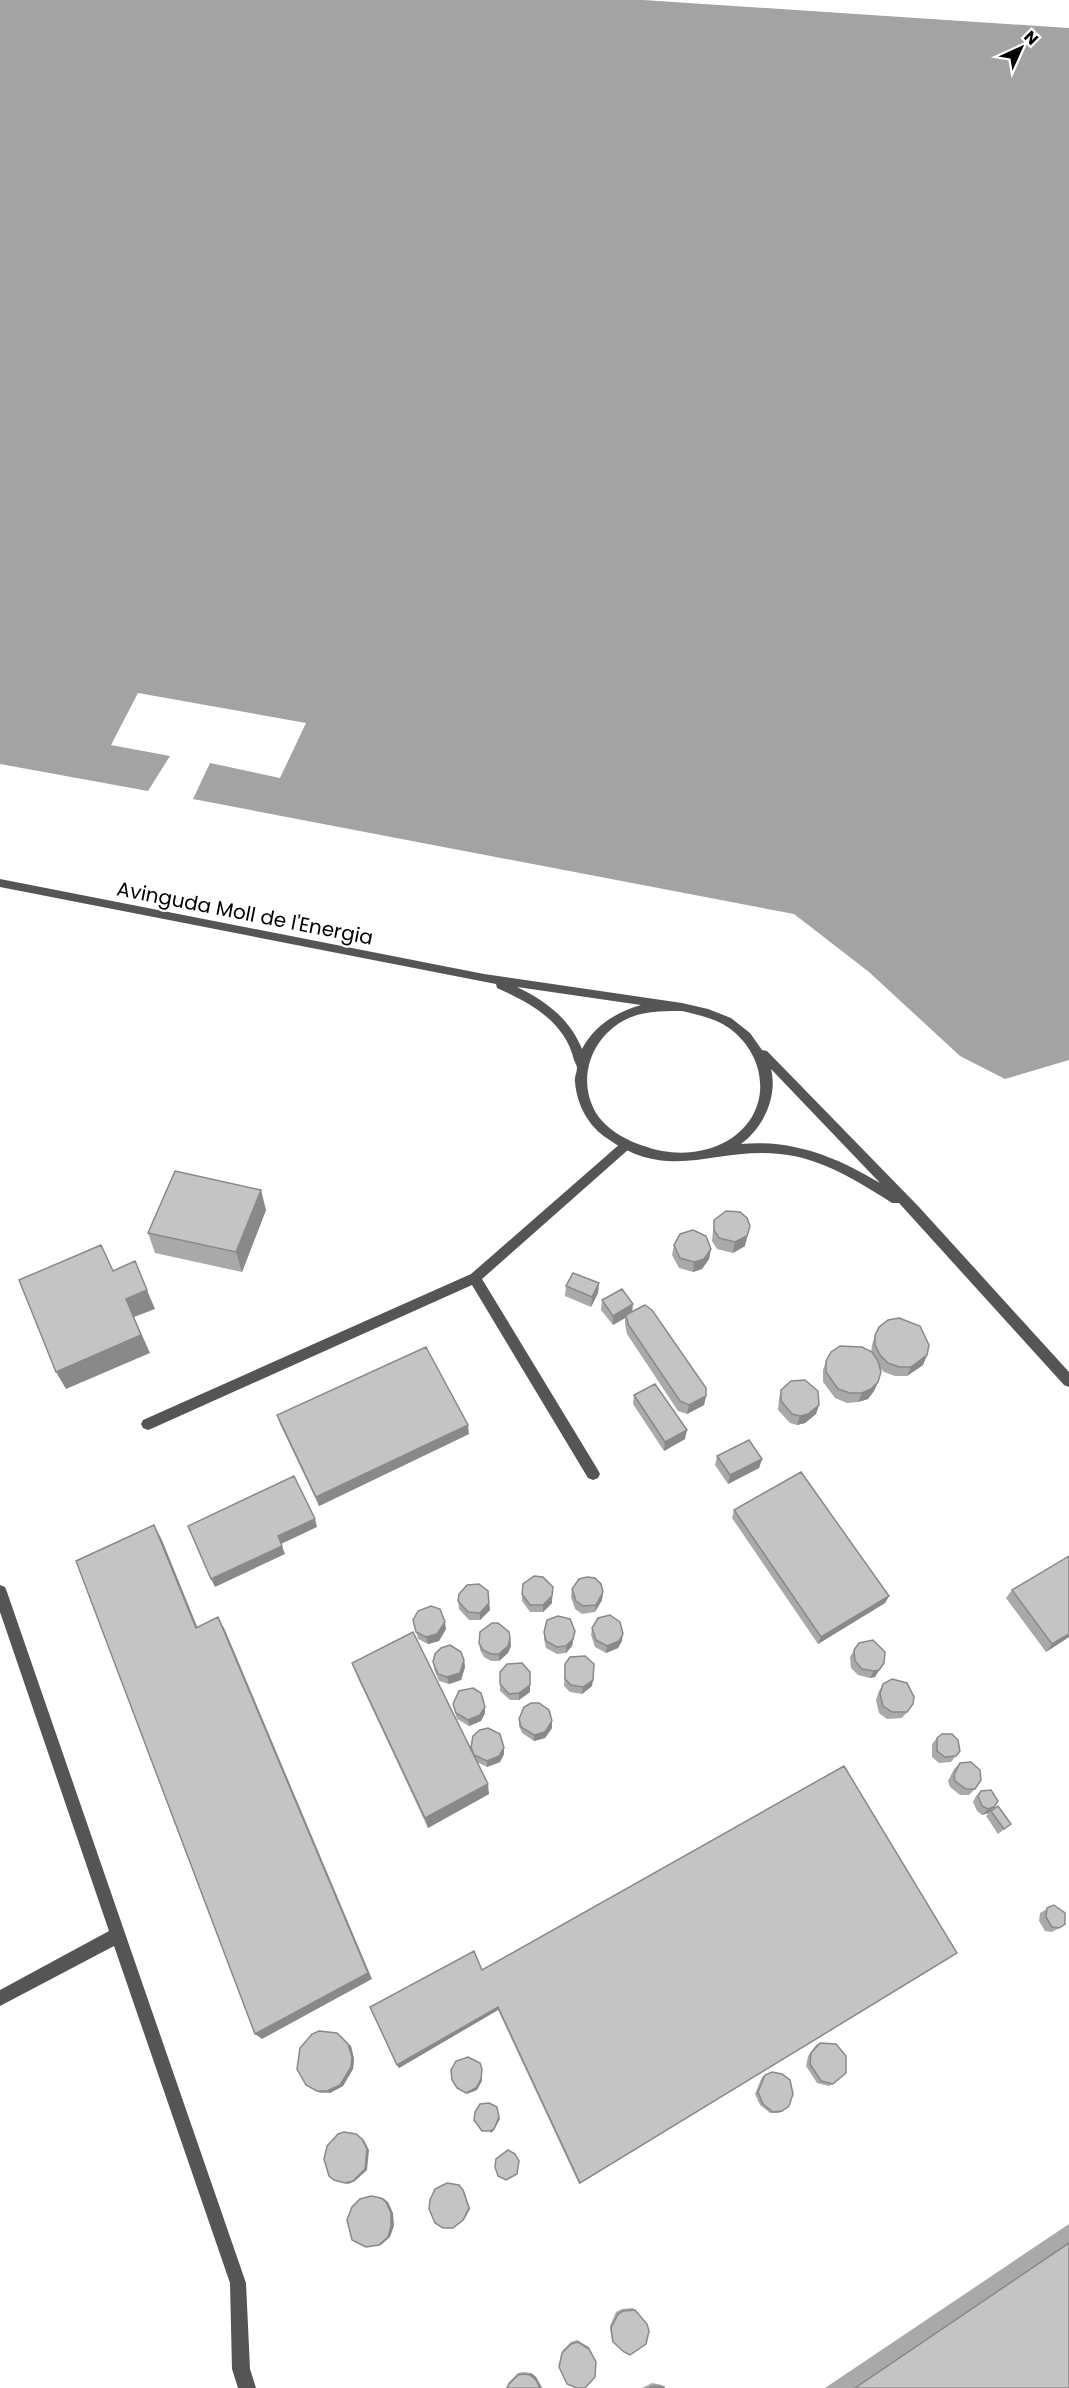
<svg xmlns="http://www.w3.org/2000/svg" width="1069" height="2388" font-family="Poppins,sans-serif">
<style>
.water{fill:#a3a3a3}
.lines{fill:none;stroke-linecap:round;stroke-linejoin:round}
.service{fill:#555;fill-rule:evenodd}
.minor{fill:#555;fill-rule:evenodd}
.wall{fill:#a9a9a9}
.shaded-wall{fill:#898989}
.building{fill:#c4c4c4;stroke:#898989;stroke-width:1.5}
.labels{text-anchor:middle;stroke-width:4.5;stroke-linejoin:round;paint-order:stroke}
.street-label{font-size:20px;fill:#000;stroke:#fff}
</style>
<rect width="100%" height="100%" fill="#fff"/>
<path class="water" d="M0,0H643L1069,28V1060L1005,1079L960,1056L869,972L794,914L193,799L210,763L280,778L306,723L138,693L111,745L170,756L148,791L0,764Z"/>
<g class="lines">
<path class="service" d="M625,1141L629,1143L631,1146L629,1149L482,1279L598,1470L600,1474L598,1478L593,1480L588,1478L472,1285L153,1428L148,1430L143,1428L141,1424L143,1420L471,1274L621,1143Z
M0,1585L5,1587L7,1592L246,2283L250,2369L256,2388H238L232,2369L230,2283L114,1946L0,2006V1990L109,1931L0,1612Z"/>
<path class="minor" d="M0,879L484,974L682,1003L708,1009L731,1018L750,1033L762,1050L767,1051L919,1207L1069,1372V1387L1064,1385L899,1203H892C858,1181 821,1158 780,1154C715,1147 670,1183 608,1139C588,1126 577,1105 575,1082C574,1077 577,1073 577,1068C577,1065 575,1063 574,1060C565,1022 531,1003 497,988L496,984L0,887ZM517,987L641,1005C616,1012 594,1026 582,1049C570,1019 546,1001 517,987ZM682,1011C698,1015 715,1018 729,1028C769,1057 773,1114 727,1141C702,1155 671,1156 644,1146C627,1141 606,1129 596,1113C574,1075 595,1028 637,1015C651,1011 667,1011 682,1011ZM771,1069L880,1183C837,1157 792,1139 741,1144C763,1128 778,1097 771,1069Z"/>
</g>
<path class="wall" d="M266,1210L242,1272L155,1253L148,1233Z
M714,1220L745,1246L733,1253L717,1249L712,1241Z
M674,1245L711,1249L709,1259L702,1269L693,1272L679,1268L672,1255Z
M599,1283L598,1293L591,1307L565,1296L566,1286Z
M602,1300L633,1311L706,1396L704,1405L687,1414L678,1411L627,1334L625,1324V1318L613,1325L601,1310Z
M875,1335L927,1355L923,1365L907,1376H895L884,1372L880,1368L878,1382L874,1391L868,1399L858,1402L847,1403L835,1398L823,1382V1370L826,1361L871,1352L872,1345Z
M781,1390L819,1405L816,1414L805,1423L797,1425L790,1423L778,1410L779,1399Z
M634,1395L685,1439L664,1451L633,1404Z
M277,1415L469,1434L319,1506L280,1424Z
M717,1456L762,1459L759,1468L728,1484L715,1465Z
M734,1510L889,1596L885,1603L818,1644L732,1518Z
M553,1587L552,1603L543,1612H530L522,1601V1594Z
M572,1589L603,1592L602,1600L595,1612L582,1614L575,1609L571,1597Z
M1012,1590L1069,1637L1046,1652L1006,1598Z
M458,1601L489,1603L490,1610L480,1620H469L459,1609Z
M413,1620L446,1629L439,1641L428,1644L418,1639Z
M592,1628L622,1641L618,1648L606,1653L595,1647L591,1635Z
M575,1631L572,1646L566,1653L557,1654L546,1648L544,1639V1632Z
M510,1638L511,1646L508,1653L499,1661H491L484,1657L480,1650L479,1643Z
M873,1640L875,1677L870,1678L858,1675L851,1668L850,1657L854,1650Z
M464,1660L465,1667L461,1680L449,1684L439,1681L434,1669L433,1662Z
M352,1663L472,1750L471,1747L504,1754L500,1762L487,1767L477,1762L489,1794L428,1828L357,1676Z
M565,1664L592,1686L582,1694L570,1692L564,1686Z
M500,1684L530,1692L519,1700H510L500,1691Z
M883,1684L909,1710L902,1718L887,1719L879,1713L876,1700L879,1691Z
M453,1704L485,1713L481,1721L469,1726L457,1719Z
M519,1719L552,1721V1728L545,1738L534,1741L522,1733L519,1726Z
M937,1738L960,1751L951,1762L939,1763L932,1757V1744Z
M960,1763L975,1789L969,1795H960L950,1787L948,1781L954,1769Z
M981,1791L989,1813L982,1815L977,1811L973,1802L976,1796Z
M991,1811L1011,1824L998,1834L986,1816Z
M1054,1905L1059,1928L1052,1932L1045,1931L1039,1921L1040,1913Z
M957,1953L579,2184L498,2010L399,2068L397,2065L482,1970Z
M337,2033L351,2046L354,2059L353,2069L343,2086L330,2093H320L306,2085Z
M820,2043L833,2084L829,2086L817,2083L806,2066L808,2056L816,2045Z
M765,2075L782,2111L779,2113H770L760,2105L755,2094L762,2077Z
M1069,2224V2388H825Z
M633,2308L647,2324L613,2342L612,2341L610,2326L616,2312L622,2309Z
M577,2340L589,2347L596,2362L559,2367V2365L562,2351L571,2342Z
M524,2372L531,2373L536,2377L542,2388H506L509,2382L518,2373Z
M652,2383L662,2385L665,2388H642Z"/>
<path class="shaded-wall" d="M261,1190L266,1210L242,1272L236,1252Z
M750,1226L745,1246L733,1253L735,1242Z
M711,1249L709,1259L702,1269L693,1272L694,1262Z
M599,1283L598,1293L591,1307L592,1297Z
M147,1290L155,1309L134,1317L150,1353L66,1389L56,1372L126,1299Z
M633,1304L632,1314L626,1315L625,1318L613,1325V1316Z
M927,1355L923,1365L907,1376L911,1367Z
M878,1382L874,1391L868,1399L858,1402L862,1393Z
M706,1396L704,1405L687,1414L689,1405Z
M819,1405L816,1414L805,1423L797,1425L800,1416Z
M468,1425L469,1434L319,1506L316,1497Z
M687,1430L685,1439L664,1451L665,1442Z
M762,1459L759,1468L728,1484L730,1475Z
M315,1519L317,1527L281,1544L278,1536Z
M154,1525L162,1540L203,1641L196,1628Z
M282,1546L285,1554L215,1587L211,1579Z
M603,1592L602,1600L595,1612L596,1605Z
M552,1596V1603L543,1612V1605Z
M889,1596L885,1603L818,1644L821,1637Z
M489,1603L490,1610L480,1620V1613Z
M218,1617L225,1630L372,1979L262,2039L255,2034Z
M445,1622L446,1629L439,1641L428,1644L426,1637Z
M575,1631L572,1646L566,1653V1646Z
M623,1634L622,1641L618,1648L606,1653L607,1646Z
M1069,1634V1637L1046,1652L1052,1644Z
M510,1638L511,1646L508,1653L499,1661V1654Z
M464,1660L465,1667L461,1680L449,1684L447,1677Z
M884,1663L875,1677L870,1678L874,1671Z
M530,1678V1692L519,1700V1693Z
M593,1680L592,1686L582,1694L583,1687Z
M485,1707V1713L481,1721L469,1726L468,1720Z
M552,1721V1728L545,1738L534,1741V1735Z
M504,1748V1754L500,1762L487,1767V1761Z
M488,1784L489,1794L428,1828L425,1818Z
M994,1807L989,1813L982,1815L988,1809Z
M498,2007V2010L399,2068L397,2065Z
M348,2044L351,2046L354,2059L353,2069L343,2086L330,2093L327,2091Z
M482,2069V2081L477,2090L467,2094L466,2093Z
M499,2117L500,2119L494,2130L491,2133L490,2131Z
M356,2134L364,2140L369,2150L367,2170L355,2181L348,2184L345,2183Z
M459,2185L464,2191L470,2209L464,2220L453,2228Z
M381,2198H383L388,2202L393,2213L394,2226L390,2237L381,2245H379Z
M531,2373L536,2377L542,2388H540L530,2375Z"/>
<path class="building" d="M175,1171L261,1190L236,1252L148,1233Z
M726,1211L740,1212L747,1218L750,1226L747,1236L735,1242L719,1238L714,1230V1220Z
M693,1230L706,1236L711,1249L704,1259L694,1262L680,1258L674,1245L680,1234Z
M101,1245L113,1271L135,1261L147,1290L126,1299L141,1335L56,1372L19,1280Z
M573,1273L599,1283L592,1297L566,1286Z
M622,1289L633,1304L613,1316L602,1300Z
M645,1305L652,1310L706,1388V1396L689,1405L680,1401L628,1324L626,1315Z
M899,1318L920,1326L929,1345L927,1355L911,1367H899L888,1363L880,1355L875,1345V1335L879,1327L888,1320Z
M840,1346L862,1347L872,1352L878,1361L881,1372L878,1382L871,1389L862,1393H850L838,1389L826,1372V1361L831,1352Z
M426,1347L468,1425L316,1497L277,1415Z
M805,1380L818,1391L819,1405L808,1414L800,1416L792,1414L781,1401V1390L791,1381Z
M655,1384L687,1430L665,1442L634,1395Z
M749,1440L762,1459L730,1475L717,1456Z
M801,1472L889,1596L821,1637L734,1510Z
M294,1476L315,1519L278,1536L282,1546L211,1579L188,1526Z
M154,1525L196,1628L218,1617L368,1973L255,2034L76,1561Z
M1069,1556V1634L1052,1644L1012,1590Z
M534,1576L543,1577L553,1587L552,1596L543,1605H530L522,1594L523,1584Z
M587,1577L595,1578L601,1584L603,1592L596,1605L583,1606L576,1601L572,1589L579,1579Z
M479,1584L488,1591L489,1603L480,1613L468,1612L458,1601L459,1594L467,1585Z
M431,1606L440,1609L445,1622L437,1634L426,1637L416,1632L413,1620L418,1611Z
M610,1615L620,1622L623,1634L619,1641L607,1646L596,1640L592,1628L598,1618Z
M558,1616L570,1619L575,1631L573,1639L566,1646L557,1647L546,1641L544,1632L547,1620Z
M492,1623H498L509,1632L510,1638L508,1646L499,1654H491L483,1650L479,1643L480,1632Z
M413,1632L488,1784L425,1818L352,1663Z
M873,1640L885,1652L884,1663L879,1670L874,1671L862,1669L855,1661L854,1650L859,1643Z
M450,1645L461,1652L464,1660L460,1673L447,1677L438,1674L433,1662L435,1654L441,1648Z
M585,1656L594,1664L593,1680L583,1687L571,1685L565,1679V1664L570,1657Z
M522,1663L530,1672V1685L519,1693L509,1694L500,1684V1672L507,1664Z
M892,1679L907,1683L914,1697L913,1704L907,1712H892L883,1706L880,1694L883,1684Z
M473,1688L481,1693L485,1707L480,1715L468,1720L456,1713L453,1704L459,1691Z
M531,1703H539L549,1710L552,1721L545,1732L534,1735L521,1727L519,1719L524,1707Z
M488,1728L500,1734L504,1748L499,1756L487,1761L474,1755L471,1747L473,1736L480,1730Z
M942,1734H952L958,1740L960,1751L956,1756L945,1757L937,1751V1738Z
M971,1762L980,1770L981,1780L975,1789H966L955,1781L954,1775L960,1763Z
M844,1766L957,1953L580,2183L498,2007L397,2065L370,2007L474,1951L482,1970Z
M991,1790L998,1801L994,1807L988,1809L982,1806L978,1796L981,1791Z
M998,1806L1011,1824L1004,1829L991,1811Z
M1054,1905L1065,1913V1924L1059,1928L1052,1927L1046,1917L1047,1908Z
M319,2031L337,2033L348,2044L352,2057L351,2067L340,2085L327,2091H317L306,2085L297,2069L300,2048L312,2034Z
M820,2043L836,2044L846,2056V2073L833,2084L821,2081L810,2064L811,2053Z
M468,2057L480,2063L482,2069L481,2079L476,2088L466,2093L457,2088L452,2080L451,2070L456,2061Z
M772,2072L782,2074L790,2080L793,2094L789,2106L782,2111L773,2112L763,2104L758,2092L765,2075Z
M489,2103L497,2107L499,2117L494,2129L490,2131H482L474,2120L475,2112L480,2104Z
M344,2132L356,2134L362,2139L367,2149L365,2169L353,2181L345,2183L334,2180L329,2176L324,2159L327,2146L338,2134Z
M508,2150L515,2154L519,2161L517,2174L506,2180L498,2176L495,2167L496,2159Z
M447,2183L459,2185L463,2190L469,2208L463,2220L453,2228H443L435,2223L429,2209L430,2200L435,2189Z
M371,2196L381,2198L386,2202L391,2213V2226L388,2237L379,2245L366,2247L352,2240L347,2220L352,2207L360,2199Z
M1069,2243V2388H855Z
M635,2310L647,2324L649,2331L646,2344L630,2355L624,2352L613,2342L611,2328L618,2314L623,2311Z
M578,2342L589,2349L596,2362L595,2377L585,2388H577L567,2384L559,2367L562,2353L571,2344Z
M523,2374L530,2375L536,2380L540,2388H507L509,2384L518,2375Z
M654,2386L664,2387V2388H649Z"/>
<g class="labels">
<g class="street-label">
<text transform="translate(245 913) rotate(11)" y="7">Avinguda Moll de l'Energia</text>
</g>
</g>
<g transform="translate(1021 48) rotate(45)" stroke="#ffffff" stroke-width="4.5" paint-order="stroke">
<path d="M0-4.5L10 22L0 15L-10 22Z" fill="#000000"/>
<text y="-9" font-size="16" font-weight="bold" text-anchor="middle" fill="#000000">N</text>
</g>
</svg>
